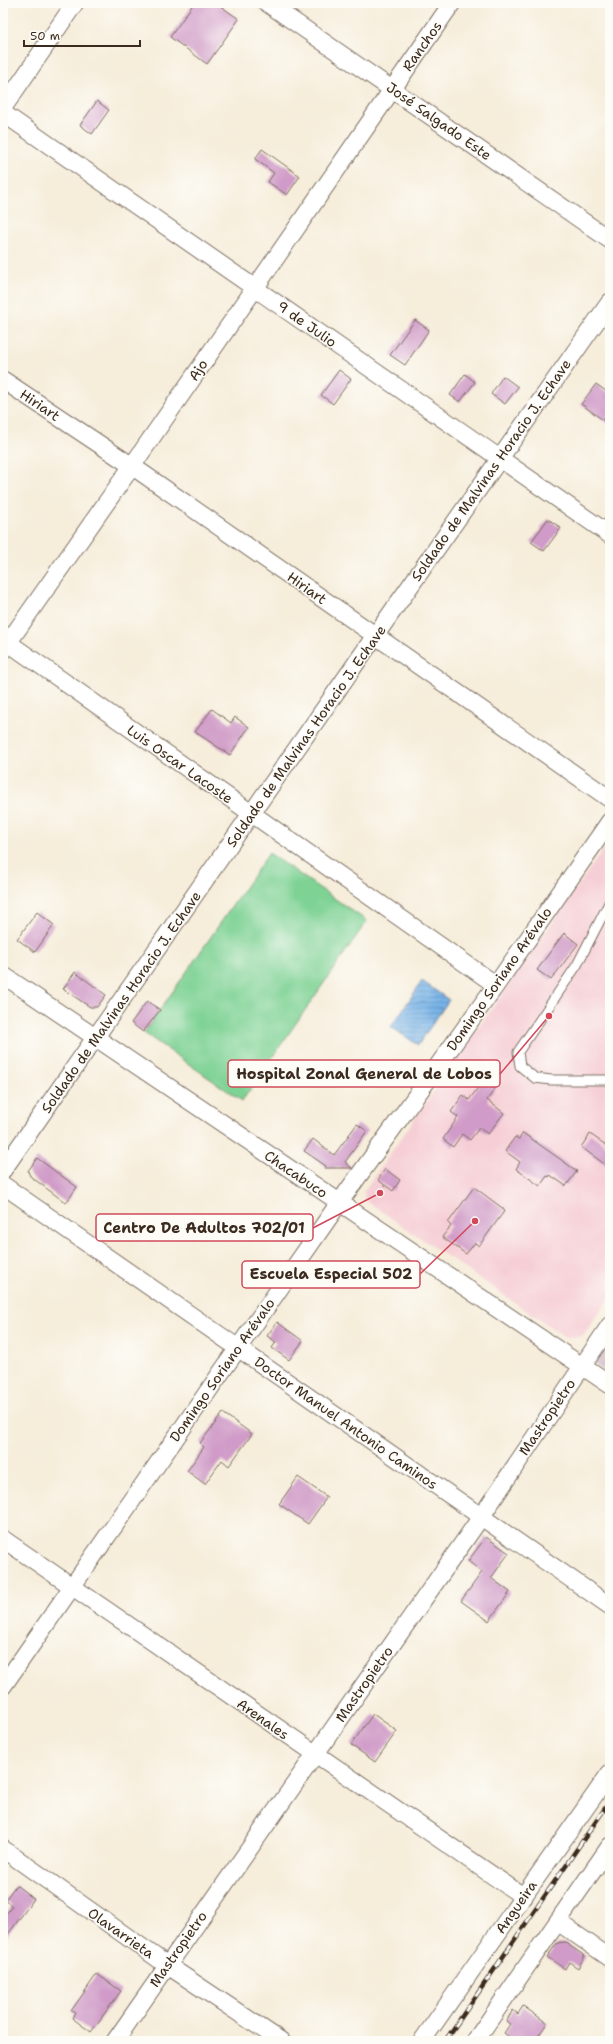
<svg xmlns="http://www.w3.org/2000/svg" width="613" height="2044" font-family="'Shantell Sans',sans-serif">
<style>
.built{fill:#f6cfd6}
.railway{fill:#d1bdc9}
.park{fill:#7ed294;stroke:#5c7e59}
.water{fill:url(#water-rules);stroke:#596e83}
.building{fill:#d09bc8}
.lines{fill:none;stroke-linecap:round;stroke-linejoin:round}
.service-casing{stroke:#7c6e60;stroke-width:11}
.minor-casing{stroke:#7c6e60;stroke-width:19}
.service{stroke:#fff;stroke-width:9}
.minor{stroke:#fff;stroke-width:17}
.rail-casing{stroke:#3b2a1e;stroke-width:4.5}
.rail{stroke:#fdfcf7;stroke-width:3;stroke-dasharray:9;stroke-linecap:butt}
.labels{text-anchor:middle;stroke-width:3;stroke-linejoin:round;paint-order:stroke}
.street-label{font-size:14px;fill:#3b2a1e;stroke:#fdfcf7}
.leader{fill:none;stroke:#d1495b;stroke-width:1.5}
.callout-dot{fill:#d1495b;stroke:#fdfcf7;stroke-width:1.5}
.callout{fill:#fdfcf7;stroke:#d1495b;stroke-width:1.5}
.callout-label{font-size:15px;text-anchor:middle;font-weight:bold;fill:#3b2a1e}
</style>
<defs>
<pattern id="water-rules" width="6" height="5" patternUnits="userSpaceOnUse"><rect width="6" height="5" fill="#77b3e8"/><path d="M0 2.5h6" fill="none" stroke="#6392bb"/></pattern>
</defs>
<rect width="100%" height="100%" fill="#fdfcf7"/>
<filter id="ink" filterUnits="userSpaceOnUse"><feTurbulence type="fractalNoise" baseFrequency=".025" numOctaves="2"/><feDisplacementMap in="SourceGraphic" scale="8" xChannelSelector="R" yChannelSelector="G"/><feConvolveMatrix kernelMatrix="1 2 1 2 8 2 1 2 1" color-interpolation-filters="sRGB"/></filter>
<filter id="wash" filterUnits="userSpaceOnUse"><feTurbulence type="fractalNoise" baseFrequency=".012" numOctaves="4" result="noise"/><feDisplacementMap in="SourceGraphic" scale="16" xChannelSelector="R" yChannelSelector="G"/><feGaussianBlur stdDeviation="0.9" result="paint"/><feColorMatrix in="noise" values="0 0 0 0 0 0 0 0 0 0 0 0 0 0 0 0 0 1.4 0 .05"/><feComposite in="paint" operator="in"/></filter>
<g filter="url(#wash)">
<rect width="100%" height="100%" fill="#f6edda"/>
<path class="built" d="M610,840V1297L582,1337H565L365,1200L364,1191Z"/>
<path class="railway" d="M610,1341V1375L594,1364Z"/>
<path class="park" d="M269,853L367,921L242,1101L144,1033Z"/>
<path class="water" d="M422,981L449,1000L418,1045L391,1027Z"/>
<g id="blocks">
<path class="building" d="M194,3H216L239,19L207,64L170,37Z
M97,101L109,110L92,134L80,125Z
M262,149L300,176L287,195L268,182L274,173L255,159Z
M415,320L429,330L405,365L390,355Z
M339,370L351,379L333,404L321,395Z
M465,374L475,382L460,402L450,395Z
M503,376L518,387L505,404L491,394Z
M596,384L610,394V425L581,404Z
M548,519L561,528L544,551L531,542Z
M212,709L231,723L235,717L249,727L230,755L195,732Z
M37,912L54,925L35,952L17,939Z
M564,933L578,944L551,980L537,970Z
M75,972L106,995L97,1007H90L63,989Z
M147,1001L160,1010L143,1032L131,1023Z
M485,1078L497,1086L487,1100L504,1113L488,1134L479,1128L470,1140L462,1134L453,1147L443,1139L458,1117L451,1112L463,1095L469,1100Z
M357,1124L367,1131L345,1162L352,1168H324L326,1166L304,1151L313,1139L334,1155Z
M523,1133L577,1171L566,1186L550,1175L549,1177L547,1176L540,1186L516,1169L520,1162L505,1151L515,1137L519,1139Z
M590,1134L610,1148V1168L581,1147Z
M37,1158L77,1187L66,1203L30,1176L28,1171Z
M385,1169L400,1180L393,1191L378,1180Z
M474,1187L505,1210L479,1246L475,1243L466,1254L442,1237L451,1226L448,1223Z
M277,1322L303,1341L289,1360L272,1348L276,1342L267,1336Z
M223,1413L252,1434L229,1466L222,1460L205,1484L187,1471L204,1447L200,1443Z
M298,1477L327,1497L308,1524L279,1504Z
M486,1537L509,1553L491,1578L510,1592L489,1621L461,1601L482,1572L468,1561Z
M373,1714L397,1731L375,1762L351,1745Z
M16,1885L34,1899L3,1941V1918L12,1906L5,1900Z
M564,1942L585,1956L578,1968L569,1962L565,1969L547,1957L557,1943Z
M97,1974L121,1991L91,2032L72,2018L75,2013L71,2011Z
M523,2006L547,2023L535,2041H515L504,2033L510,2024L506,2021L513,2010L518,2014Z"/>
</g>
</g>
<g filter="url(#ink)">
<use href="#blocks" fill-opacity="0" stroke="#7c6e60" stroke-width="1"/>
<g class="lines">
<g class="service-casing">
<path id="service" d="M610,901L577,965L518,1052L520,1066L535,1078L551,1080H610"/>
</g>
<g class="minor-casing">
<path id="minor" d="M267,3L610,240
M3,108L75,3
M3,113L610,535
M3,380L132,466L610,799
M3,639L496,985
M3,650L132,466L452,3
M3,975L610,1385
M3,1170L375,636L610,302
M3,1185L610,1606
M3,1539L524,1897
M3,1686L339,1203L496,985L610,821
M3,1849L167,1965L281,2041
M558,1922L610,1958
M115,2041L481,1517L610,1325
M422,2041L610,1773
M475,2041L610,1846"/>
</g>
<use href="#service" class="service"/>
<use href="#minor" class="minor"/>
<g class="rail-casing">
<path id="rail" d="M445,2041L610,1801"/>
</g>
<use href="#rail" class="rail"/>
</g>
</g>
<g class="labels">
<g class="street-label">
<text transform="translate(422 46) rotate(-55)" y="5">Ranchos</text>
<text transform="translate(439 121) rotate(35)" y="5">José Salgado Este</text>
<text transform="translate(307 324) rotate(35)" y="5">9 de Julio</text>
<text transform="translate(198 370) rotate(-56)" y="5">Ajo</text>
<text transform="translate(40 405) rotate(34)" y="5">Hiriart</text>
<text transform="translate(491 470) rotate(-55)" y="5">Soldado de Malvinas Horacio J. Echave</text>
<text transform="translate(307 588) rotate(35)" y="5">Hiriart</text>
<text transform="translate(306 736) rotate(-55)" y="5">Soldado de Malvinas Horacio J. Echave</text>
<text transform="translate(180 764) rotate(35)" y="5">Luis Oscar Lacoste</text>
<text transform="translate(499 979) rotate(-55)" y="5">Domingo Soriano Arévalo</text>
<text transform="translate(121 1002) rotate(-55)" y="5">Soldado de Malvinas Horacio J. Echave</text>
<text transform="translate(296 1174) rotate(34)" y="5">Chacabuco</text>
<text transform="translate(222 1370) rotate(-55)" y="5">Domingo Soriano Arévalo</text>
<text transform="translate(547 1417) rotate(-56)" y="5">Mastropietro</text>
<text transform="translate(346 1423) rotate(35)" y="5">Doctor Manuel Antonio Caminos</text>
<text transform="translate(364 1684) rotate(-55)" y="5">Mastropietro</text>
<text transform="translate(263 1719) rotate(35)" y="5">Arenales</text>
<text transform="translate(516 1907) rotate(-55)" y="5">Angueira</text>
<text transform="translate(121 1933) rotate(35)" y="5">Olavarrieta</text>
<text transform="translate(178 1949) rotate(-55)" y="5">Mastropietro</text>
</g>
</g>
<path class="leader" d="M549 1016L500 1074M380 1193L313 1228M475 1221L420 1274"/>
<g class="callout-dot">
<circle cx="549" cy="1016" r="4"/>
<circle cx="380" cy="1193" r="4"/>
<circle cx="475" cy="1221" r="4"/>
</g>
<g class="callout">
<rect x="228" y="1060" width="272" height="27" rx="4"/>
<rect x="96" y="1214" width="217" height="27" rx="4"/>
<rect x="242" y="1261" width="178" height="27" rx="4"/>
</g>
<g class="callout-label">
<text x="364" y="1079">Hospital Zonal General de Lobos</text>
<text x="204" y="1233">Centro De Adultos 702/01</text>
<text x="331" y="1279">Escuela Especial 502</text>
</g>
<rect width="613" height="2044" fill="none" stroke="#fdfcf7" stroke-width="16"/>
<path d="M24 40v6h116v-6" fill="none" stroke="#3b2a1e" stroke-width="2"/>
<text x="30" y="40" font-size="12" fill="#3b2a1e" stroke="#fdfcf7" stroke-width="3" paint-order="stroke">50 m</text>
</svg>
